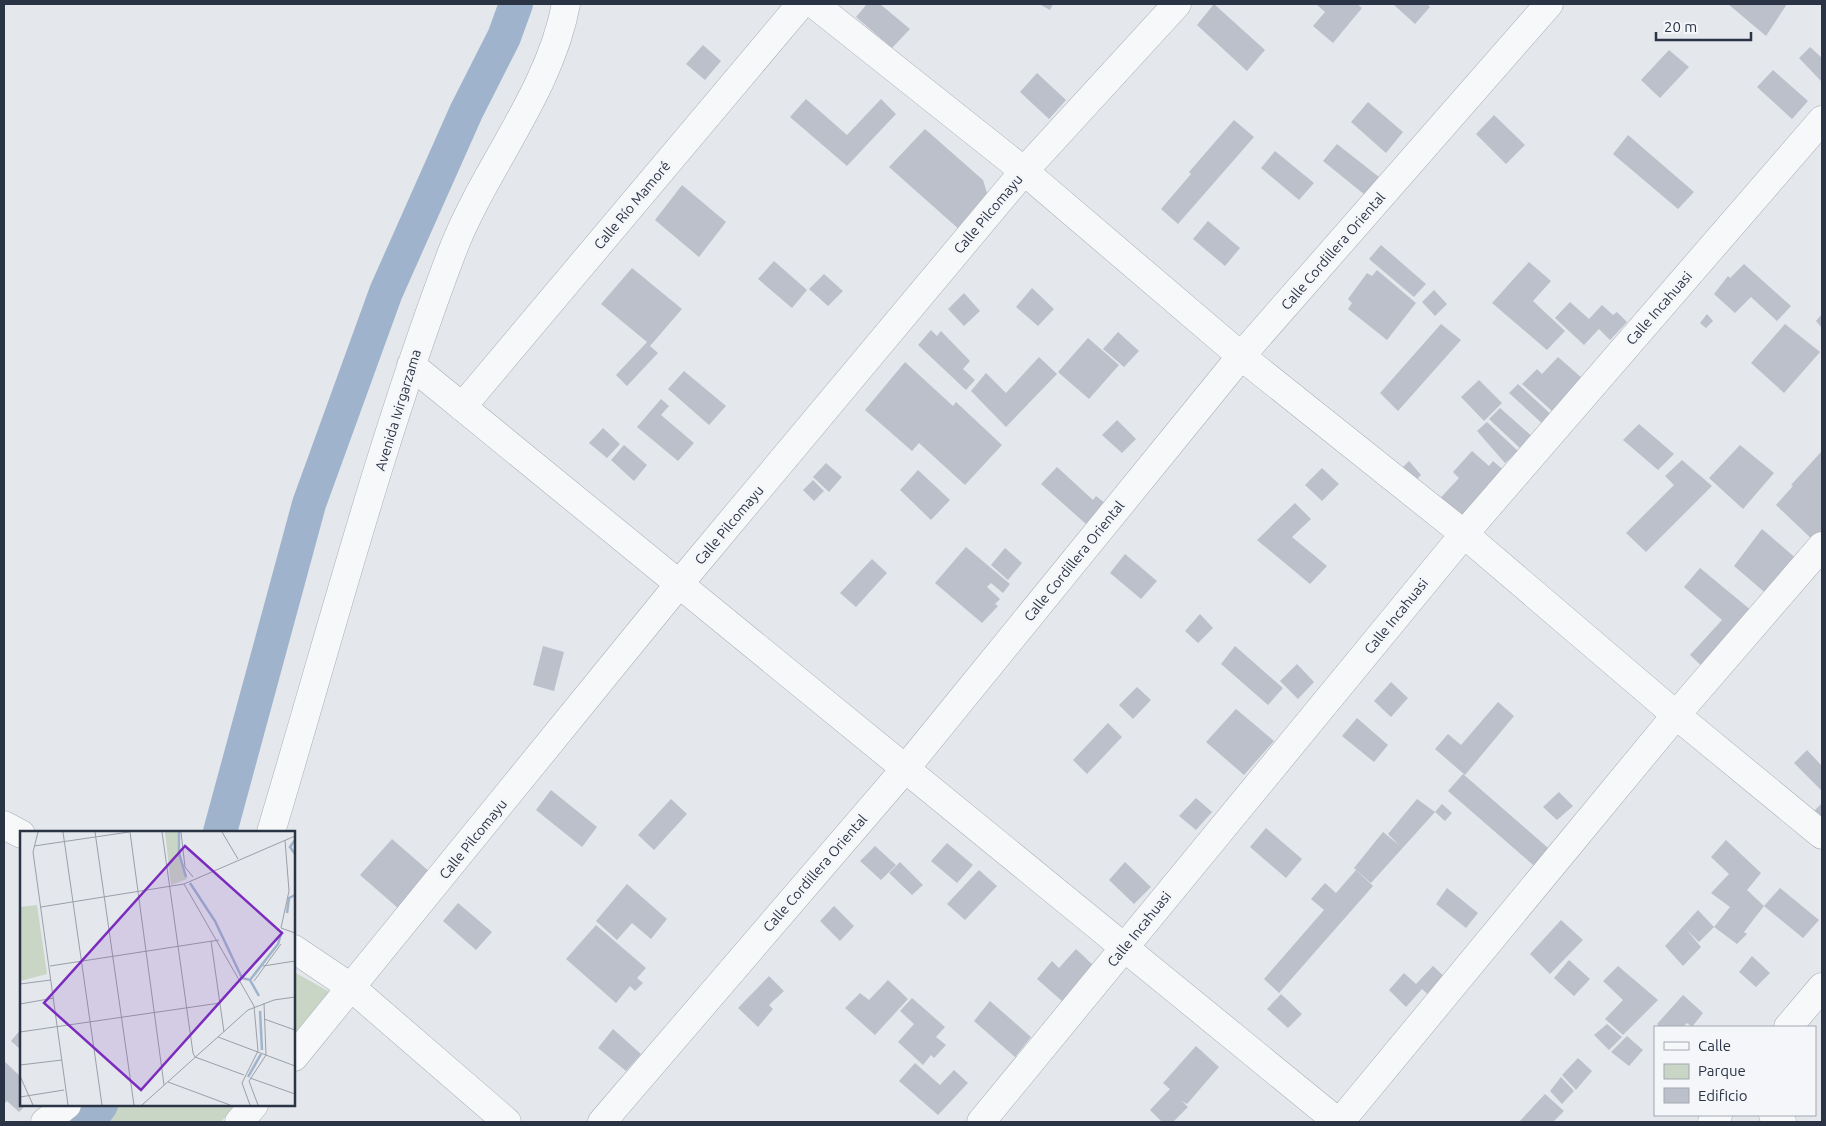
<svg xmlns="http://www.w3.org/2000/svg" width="1826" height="1126" font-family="Ubuntu,sans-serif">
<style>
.green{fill:#c9d6c5}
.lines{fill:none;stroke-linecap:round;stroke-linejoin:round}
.canal{stroke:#9fb4cc;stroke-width:34}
.building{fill:#bbc0ca}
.minor-casing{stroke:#a9aeb7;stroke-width:29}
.minor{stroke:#f7f8fa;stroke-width:28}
.labels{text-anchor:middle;stroke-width:5;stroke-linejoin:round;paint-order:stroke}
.street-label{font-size:14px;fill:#2b3445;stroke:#f4f6f9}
.inset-river{fill:none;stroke:#9fb4cc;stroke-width:2.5}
.inset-road{fill:none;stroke:#9a9fa9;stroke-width:1}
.view{fill:#7b2cbf;fill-opacity:0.15;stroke:#7b2cbf;stroke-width:2.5}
.inset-edge{fill:none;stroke:#2b3445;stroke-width:2.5}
</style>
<rect width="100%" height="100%" fill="#e4e7ec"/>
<path class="green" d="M294,972L335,995L294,1041Z
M87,1105H236L221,1122H72Z"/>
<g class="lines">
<path class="canal" d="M220,832L309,504L386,292L466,112L504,37L516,4
M88,1122L101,1105"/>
</g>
<path class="building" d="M867,4H880L910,29L892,48L856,17Z
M1039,4H1053L1050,10Z
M1214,4L1265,50L1247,71L1197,25Z
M1316,4H1357L1362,8L1333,43L1313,26L1325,12Z
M1393,4H1427L1430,7L1415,24Z
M1728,4H1787L1766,36Z
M703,45L721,61L705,80L686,64Z
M1810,47L1822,58V82L1799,58Z
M1669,50L1689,67L1660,98L1641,80Z
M1773,70L1808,101L1792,119L1757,87Z
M1037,73L1066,100L1049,119L1020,92Z
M806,99L847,135L881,99L896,114L847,166L790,117Z
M1368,102L1403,132L1386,153L1351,122Z
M1494,115L1525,145L1506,164L1476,134Z
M1234,120L1254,137L1178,224L1161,209L1191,174L1189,172Z
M925,129L983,180L987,193L980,209L978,206L969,215L972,220L961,231L889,167Z
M1628,135L1694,192L1678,209L1613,154Z
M1337,144L1379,177L1365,195L1323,161Z
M1275,151L1314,183L1299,200L1261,168Z
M682,185L726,222L699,257L655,220Z
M1208,221L1240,248L1225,266L1193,239Z
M1381,245L1426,284L1414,297L1369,259Z
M774,261L807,290L792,308L758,279Z
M1529,262L1551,281L1533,301L1565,331L1547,350L1492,303Z
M1744,264L1791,306L1777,321L1751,297L1735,313L1714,294L1728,276L1730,278Z
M632,268L682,309L650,346L658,353L627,386L616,375L647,342L601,304Z
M1377,270L1416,303L1387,340L1348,309L1352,303L1348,299L1367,273L1372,276Z
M824,274L843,291L828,306L809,289Z
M1032,288L1054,309L1038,326L1016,307Z
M1434,290L1447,304L1435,316L1422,302Z
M964,293L980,311L964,326L948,309Z
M1570,302L1589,319L1602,305L1613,315L1617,312L1627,322L1610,340L1599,329L1584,345L1555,318Z
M1707,314L1713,321L1706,328L1700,323Z
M1822,314V328L1816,321Z
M1441,324L1461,340L1398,411L1380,393Z
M1785,324L1820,352L1784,393L1751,363Z
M931,330L937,336L941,331L970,361L963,369L975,380L966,390L918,345Z
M1118,332L1139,351L1124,367L1103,349Z
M1088,338L1119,365L1089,399L1058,372Z
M1039,357L1057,374L1006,427L971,391L986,373L1006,393Z
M1558,357L1582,378L1552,411L1522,384L1537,369L1542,374Z
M905,362L953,406L956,402L1002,445L965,485L919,443L912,451L865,410Z
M684,371L726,406L709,425L668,389Z
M1479,380L1502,403L1484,421L1461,397Z
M1518,384L1554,417L1545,426L1509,393Z
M661,399L669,406L661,415L694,443L678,461L637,427Z
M1500,408L1534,438L1522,450L1489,419Z
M1117,420L1136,439L1122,453L1102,435Z
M1487,422L1518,451L1505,463L1477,431Z
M1639,424L1674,454L1658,470L1623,440Z
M603,428L620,444L607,458L589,443Z
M624,445L647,465L634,481L611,460Z
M1740,445L1774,473L1743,509L1709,478Z
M1472,451L1489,466L1493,461L1507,473L1469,519L1432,507L1459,478L1453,472Z
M1821,452L1822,534L1815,542L1776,505L1793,486L1791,485Z
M1682,460L1712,486L1646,552L1626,533L1674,485L1665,476Z
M1409,461L1421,475L1412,484L1399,471Z
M826,463L842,477L829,492L813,477Z
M1057,467L1093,500L1096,496L1105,503L1086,524L1041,484Z
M1322,468L1339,484L1322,501L1305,485Z
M918,470L950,500L931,520L900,490Z
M813,480L824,491L814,501L803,490Z
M1295,503L1311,519L1292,537L1327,566L1310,584L1257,540Z
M1762,529L1799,561L1769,596L1734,566Z
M966,547L1010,584L1003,593L991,583L987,587L1000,599L995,604L998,606L982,623L935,583Z
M1005,548L1022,563L1008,580L991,565Z
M1125,554L1157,581L1141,599L1110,573Z
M872,559L887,573L856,607L840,593Z
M1700,568L1758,616L1706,670L1690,655L1722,620L1684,587Z
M1200,614L1213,628L1198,643L1185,631Z
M543,646L564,652L554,691L533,685Z
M1235,646L1283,688L1268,705L1221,664Z
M1297,664L1314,682L1298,699L1280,681Z
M1391,682L1408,698L1391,717L1374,701Z
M1137,687L1151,700L1133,719L1119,705Z
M1498,702L1514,716L1465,775L1435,749L1448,734L1461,745Z
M1236,709L1274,741L1244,775L1206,742Z
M1357,718L1388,745L1374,762L1342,736Z
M1108,723L1122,737L1087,774L1073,760Z
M1807,750L1822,766V791L1794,763Z
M1463,774L1555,854L1540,871L1448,791Z
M551,790L597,827L582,847L536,810Z
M1559,792L1573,806L1557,820L1543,807Z
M1196,798L1212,812L1196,830L1179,816Z
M671,799L687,814L654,850L638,835Z
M1417,799L1435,812L1371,883L1354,868L1383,832L1400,846L1388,834Z
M1822,803V826L1810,815Z
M1442,804L1452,813L1445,821L1435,812Z
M1266,828L1302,859L1286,878L1250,847Z
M392,839L431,873L399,909L360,875Z
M1726,840L1761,873L1747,890L1764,906L1780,888L1819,920L1803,938L1764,906L1744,932L1747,934L1737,944L1714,927L1699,942L1686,929L1701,947L1683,966L1665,946L1698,910L1714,927L1730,907L1711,893L1729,874L1711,857Z
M947,843L973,865L957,883L931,861Z
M875,846L896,865L881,880L860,861Z
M900,862L923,885L912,895L889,873Z
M1125,862L1151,887L1134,904L1109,880Z
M979,870L997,886L965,920L947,904Z
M1356,870L1373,886L1279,993L1264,979L1324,910L1311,899L1325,883L1336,893Z
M627,884L667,919L651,939L632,923L617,940L596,921Z
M1447,888L1478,913L1466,928L1436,904Z
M458,903L492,932L476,950L443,921Z
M834,906L854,926L840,941L820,921Z
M1561,920L1583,940L1550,974L1530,954Z
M596,925L646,968L637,978L643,983L635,991L630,986L616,1003L566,959Z
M1076,949L1093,965L1062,1001L1037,979L1052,961L1059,968Z
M1752,956L1770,973L1756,987L1739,972Z
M1569,960L1590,979L1574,996L1554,978Z
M1433,966L1449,981L1433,999L1422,989L1406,1007L1389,990L1404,973L1416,984Z
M1618,966L1658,1000L1623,1035L1605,1019L1623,1000L1603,981Z
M769,976L784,991L769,1005L773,1009L758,1027L738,1008Z
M888,980L908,999L875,1035L845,1008L860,993L869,1000Z
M1281,994L1302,1014L1288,1028L1267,1009Z
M1683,995L1703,1013L1692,1027L1687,1023L1683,1027H1660L1657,1024Z
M912,998L945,1027L936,1037L946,1045L934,1058L931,1055L923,1065L898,1042L914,1024L900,1011Z
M990,1001L1031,1037L1015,1057L974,1021Z
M1607,1024L1622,1037L1609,1050L1594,1035Z
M21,1029V1050L11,1041Z
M613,1029L641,1054L626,1071L598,1048Z
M1627,1036L1643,1050L1629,1066L1611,1052Z
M1196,1046L1219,1067L1187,1104L1182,1101L1188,1107L1173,1122H1162L1150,1110L1170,1089L1163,1083Z
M1578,1058L1592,1071L1576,1090L1562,1075Z
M4,1061L21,1077V1105H26L19,1112L7,1101L4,1104Z
M915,1063L940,1085L954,1070L968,1083L938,1115L899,1081Z
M1561,1077L1574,1091L1562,1104L1550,1091Z
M1545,1094L1564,1111L1553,1122H1519Z"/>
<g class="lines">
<g class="minor-casing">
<path id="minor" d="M814,4L1024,171L1241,356L1464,534L1676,715L1822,835
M411,365L1338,1122
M462,407L801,4
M4,825L21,834
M271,832C329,639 380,442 452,252C484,168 549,94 566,4
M294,949L352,988L507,1122
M1788,1027L1822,987
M294,1057L679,584L1024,171L1177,4
M1773,1115L1782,1122
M45,1122L67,1105
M239,1122L254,1105
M602,1122L905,769L1241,356L1549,4
M981,1122L1464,534L1822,120
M1340,1122L1676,715L1822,546
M1712,1122L1718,1115"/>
</g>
<use href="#minor" class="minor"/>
</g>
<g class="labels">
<g class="street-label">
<text transform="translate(632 205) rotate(-50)" y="5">Calle Río Mamoré</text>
<text transform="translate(988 214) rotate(-50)" y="5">Calle Pilcomayu</text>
<text transform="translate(1333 251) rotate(-49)" y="5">Calle Cordillera Oriental</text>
<text transform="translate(1659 308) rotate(-49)" y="5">Calle Incahuasi</text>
<text transform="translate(398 410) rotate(-73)" y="5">Avenida Ivirgarzama</text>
<text transform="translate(729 525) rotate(-50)" y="5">Calle Pilcomayu</text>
<text transform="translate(1074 561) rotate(-51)" y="5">Calle Cordillera Oriental</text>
<text transform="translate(1396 616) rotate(-51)" y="5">Calle Incahuasi</text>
<text transform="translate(473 839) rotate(-51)" y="5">Calle Pilcomayu</text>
<text transform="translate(815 873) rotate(-49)" y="5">Calle Cordillera Oriental</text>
<text transform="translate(1139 929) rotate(-51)" y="5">Calle Incahuasi</text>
</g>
</g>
<g transform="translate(20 831)">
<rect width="275" height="275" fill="#e4e7ec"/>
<path d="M145,1H160V23L167,48L151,54ZM17,74L27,143L0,150V76Z" fill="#c9d6c5"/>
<path class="inset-river" d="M159,1V22L166,46M275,9L270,16L275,23M170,52L195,90L222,147L230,149M267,82L269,67L275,64M239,165L230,149L258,113L262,100M240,180L242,219M228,246L241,223"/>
<path class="inset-road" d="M18,1L13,21L48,274M43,1L82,274M75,1L114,274M110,1L144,254M142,1L173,222L175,226L224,244M161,1L165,36L173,46M202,1L218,28M265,9L269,60L261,97L275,102M14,15L109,1M164,53L234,175L238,220L222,252L230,274M21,76L164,53L275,5M191,110L204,201M30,135L199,109M243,135L275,130M234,150L261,113M0,153L31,149M0,173L34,167M244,188L275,199M0,201L200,172M198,206L275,235M0,234L42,229M0,245L13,274M230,247L275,263M148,251L210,274M0,266L44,259M122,274L228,179L254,169L275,166M238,274L229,250L246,224L244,172"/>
<path class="view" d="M165,15L262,102L121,259L24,172Z"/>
<rect width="275" height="275" class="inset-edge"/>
</g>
<rect width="1826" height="1126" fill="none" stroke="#2b3445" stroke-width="10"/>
<rect x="1654" y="1026" width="162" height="90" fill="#f4f6f9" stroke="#a4a8b1"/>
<rect x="1664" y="1042" width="25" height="8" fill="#f7f8fa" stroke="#a4a8b1"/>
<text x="1698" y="1051" font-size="15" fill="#2b3445">Calle</text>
<rect x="1664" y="1064" width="25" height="15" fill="#c9d6c5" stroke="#a4a8b1"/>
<text x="1698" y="1076" font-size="15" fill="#2b3445">Parque</text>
<rect x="1664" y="1088" width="25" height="15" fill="#bbc0ca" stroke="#a4a8b1"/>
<text x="1698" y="1101" font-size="15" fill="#2b3445">Edificio</text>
<path d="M1656 32v8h95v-8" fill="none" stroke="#2b3445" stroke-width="2.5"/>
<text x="1664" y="32" font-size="15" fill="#2b3445" stroke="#f4f6f9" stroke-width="4" paint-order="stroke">20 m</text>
</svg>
